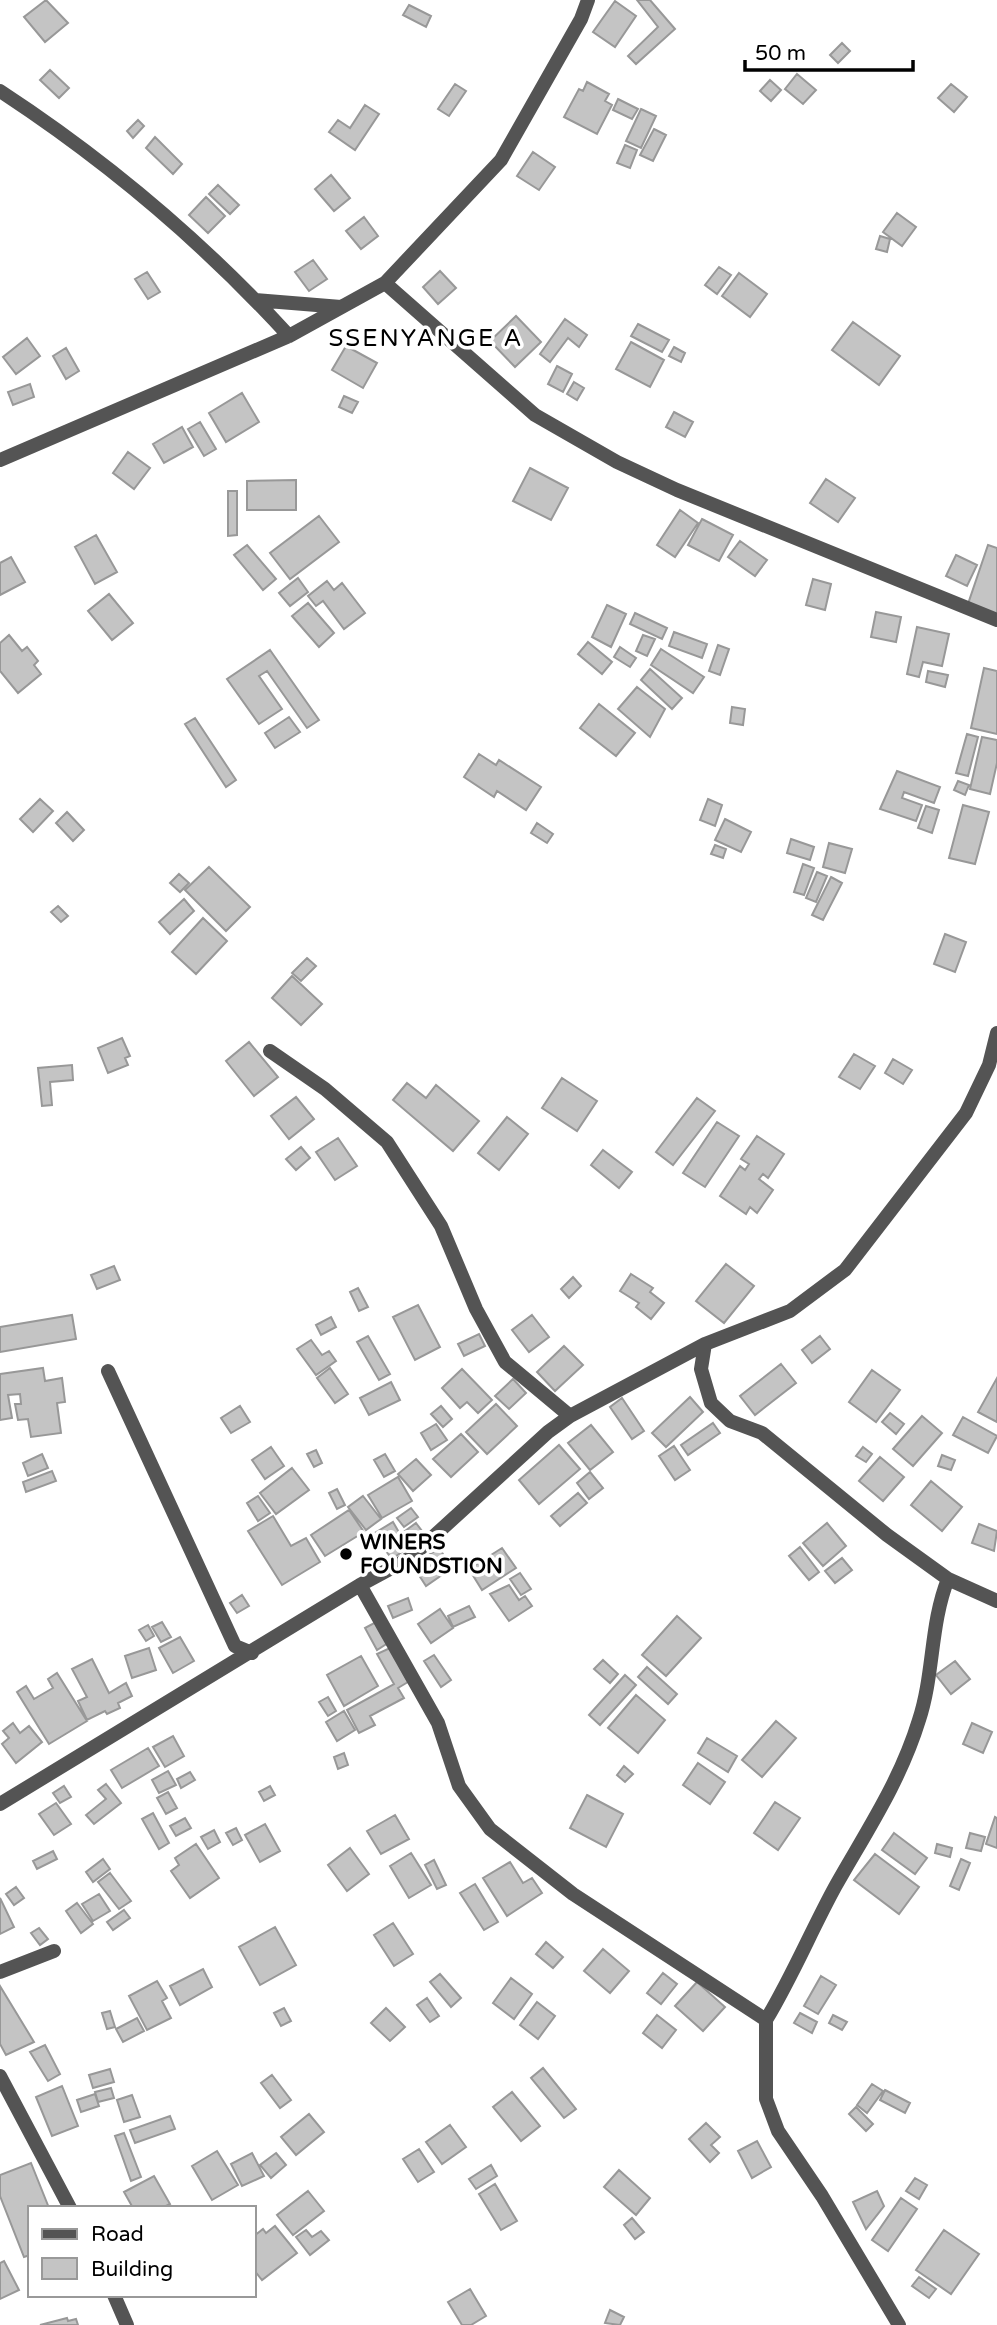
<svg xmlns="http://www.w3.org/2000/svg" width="997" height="2325" font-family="'Varela Round',sans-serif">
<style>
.building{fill:#c4c4c4;stroke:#989898;stroke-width:2}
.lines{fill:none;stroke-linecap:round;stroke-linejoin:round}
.street{stroke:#545454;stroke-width:14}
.poi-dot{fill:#000;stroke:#fff;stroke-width:2.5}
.labels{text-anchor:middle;stroke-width:7;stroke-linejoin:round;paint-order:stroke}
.poi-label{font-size:21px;font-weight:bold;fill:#000;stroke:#fff;text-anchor:start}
.quarter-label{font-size:24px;letter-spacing:2px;fill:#000;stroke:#fff}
</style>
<rect width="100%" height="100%" fill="#fff"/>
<path class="building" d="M46,0L68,23L45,42L24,17Z
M637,0H650L675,29L636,64L628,56L658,27Z
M615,1L636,16L615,47L593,32Z
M409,5L431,16L426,27L403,15Z
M842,43L850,51L838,63L830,55Z
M50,70L69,88L59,98L40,80Z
M797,74L816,90L803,104L785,89Z
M770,80L781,90L771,101L760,91Z
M587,82L609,94L605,101L612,105L597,134L564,117L579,89L583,91Z
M455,84L466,91L449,116L438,109Z
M951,84L967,97L954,112L938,98Z
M618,99L638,109L632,119L613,110Z
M365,105L379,114L355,150L329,132L338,120L350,128Z
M641,109L656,116L641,148L626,141Z
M138,120L144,126L133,138L127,131Z
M654,129L666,135L653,161L640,155Z
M155,137L182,164L173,174L146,148Z
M625,145L637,150L630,168L617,163Z
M533,152L555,167L539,190L517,176Z
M331,175L350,198L334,211L315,189Z
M218,185L239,205L230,214L209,194Z
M206,197L225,216L208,233L189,215Z
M897,213L916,227L902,246L883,232Z
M364,217L378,236L361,249L346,231Z
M880,236L890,239L887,252L876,249Z
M313,260L327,279L309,291L295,272Z
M719,267L731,275L717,294L705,285Z
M440,271L456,288L438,304L423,287Z
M147,272L160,292L148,299L135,279Z
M739,273L767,294L750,317L722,296Z
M516,316L541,342L515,367L490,341Z
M565,319L587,335L579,347L568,338L550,362L540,354Z
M853,322L900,356L879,385L832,350Z
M638,324L669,340L662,352L631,336Z
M27,338L40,356L16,374L3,357Z
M631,342L664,360L650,387L616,369Z
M346,346L377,363L363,388L332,370Z
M674,347L685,353L681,362L669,356Z
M66,348L79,371L66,379L53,356Z
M557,366L572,374L563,392L548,384Z
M574,382L584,388L577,400L567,394Z
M30,384L34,397L13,405L8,392Z
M242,393L259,422L226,442L209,413Z
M344,396L358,402L352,413L339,407Z
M674,412L693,422L685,437L666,427Z
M200,422L216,449L204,456L188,429Z
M182,427L193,447L164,463L153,444Z
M128,452L150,468L134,489L113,473Z
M530,468L568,488L551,520L513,501Z
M826,479L855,498L838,522L810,503Z
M296,480V510H247V481Z
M228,491H237V535L228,536Z
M680,510L698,523L675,557L657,545Z
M319,516L339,542L290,579L270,553Z
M702,519L733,535L719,561L688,545Z
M96,535L117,572L95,584L75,547Z
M740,541L767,560L755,576L728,557Z
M247,545L276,579L263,590L234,555Z
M988,545L997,548V614L968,604Z
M956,555L977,565L967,586L946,576Z
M11,557L25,582L0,595V563Z
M298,578L308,592L290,606L279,593Z
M813,579L831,584L825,610L806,605Z
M327,581L334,590L342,583L365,613L344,629L323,601L316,606L308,596Z
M109,594L133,623L112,640L88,611Z
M308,603L334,633L319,647L292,616Z
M607,605L626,614L611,647L592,637Z
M876,612L901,617L896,642L871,637Z
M635,613L667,628L662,639L630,624Z
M917,627L949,634L942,666L923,662L919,677L907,674Z
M674,632L707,644L702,658L669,646Z
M9,635L22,651L27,647L38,661L34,665L41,674L18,693L0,671V643Z
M643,635L655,639L647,656L636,651Z
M588,642L612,662L602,674L578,654Z
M718,645L729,649L720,675L709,671Z
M620,647L636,658L630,667L614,657Z
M661,649L704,677L693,693L651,665Z
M270,650L319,720L307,728L267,671L259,676L282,709L259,724L227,679Z
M984,668L997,671V734L971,728Z
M650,669L682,698L672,709L641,680Z
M928,671L948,675L945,687L926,682Z
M637,687L665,709L650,737L618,709Z
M599,704L635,733L616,756L580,728Z
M732,707L745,709L743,725L730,723Z
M289,717L300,732L275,748L265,733Z
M195,718L236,780L226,787L185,724Z
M967,734L978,737L968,776L956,773Z
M982,737L997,740V763L990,794L970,789Z
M479,754L496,765L499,760L541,787L526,810L497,791L494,797L464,777Z
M897,771L940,787L934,803L904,792L902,798L922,805L916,821L880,809Z
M958,781L969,785L965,795L954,790Z
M40,799L53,811L33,832L20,819Z
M708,799L722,805L715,826L700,820Z
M963,805L989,812L975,864L949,858Z
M926,806L939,810L932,833L918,828Z
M67,812L84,830L73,841L56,823Z
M725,819L751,832L741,852L715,840Z
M537,823L553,834L547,843L531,833Z
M791,839L814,847L810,860L787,853Z
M829,843L852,849L845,873L823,867Z
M715,845L726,849L723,858L711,854Z
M803,864L814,868L804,895L794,892Z
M209,867L250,907L226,931L185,890Z
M817,872L827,876L816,902L806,898Z
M179,874L189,883L180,892L170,883Z
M831,877L842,883L823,920L812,915Z
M184,899L194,911L170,934L159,922Z
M58,906L68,916L61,922L51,912Z
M203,918L227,941L196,974L172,952Z
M945,934L966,942L955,972L934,964Z
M307,958L316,966L301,981L292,973Z
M292,976L322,1004L301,1025L272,998Z
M122,1038L130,1056L125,1058L128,1065L108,1073L98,1048Z
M249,1042L278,1077L254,1096L226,1061Z
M854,1054L875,1066L860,1089L839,1077Z
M893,1059L912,1070L903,1084L885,1073Z
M72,1065L73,1080L50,1082L52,1105L42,1106L38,1068Z
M562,1078L597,1101L577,1131L542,1108Z
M407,1083L426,1098L436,1085L479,1121L453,1151L393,1100Z
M296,1097L314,1119L289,1139L271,1116Z
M697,1098L715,1111L673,1165L656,1152Z
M507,1117L528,1134L499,1170L478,1153Z
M717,1122L739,1136L705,1187L683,1173Z
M757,1136L784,1154L768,1178L763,1174L759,1179L773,1190L757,1213L750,1207L746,1214L720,1196L740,1166L745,1170L749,1164L741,1159Z
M338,1138L357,1166L335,1180L316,1152Z
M301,1147L310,1158L296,1170L286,1159Z
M603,1150L632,1172L619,1188L591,1165Z
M726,1264L754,1286L724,1323L696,1301Z
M114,1266L120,1280L97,1289L91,1275Z
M631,1274L653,1288L650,1292L664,1303L651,1319L636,1307L639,1303L620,1291Z
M573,1277L581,1286L569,1298L561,1289Z
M358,1288L368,1307L359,1311L350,1292Z
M418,1305L440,1347L415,1360L393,1317Z
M72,1315L76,1339L0,1352V1327Z
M532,1315L549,1337L529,1352L512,1330Z
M331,1317L336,1327L321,1335L316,1325Z
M479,1334L485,1346L464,1356L458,1344Z
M368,1336L390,1374L379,1380L357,1342Z
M820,1336L830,1349L812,1363L802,1350Z
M311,1340L322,1355L329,1351L336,1361L316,1375L297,1349Z
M564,1346L583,1365L555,1391L537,1372Z
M781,1364L796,1383L755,1415L740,1396Z
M43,1368L45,1381L62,1378L65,1402L57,1403L61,1433L31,1437L28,1419L18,1420L15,1404H21L20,1394L8,1395L12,1418L0,1420V1374Z
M330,1368L348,1394L335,1403L317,1378Z
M462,1369L492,1400L478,1413L467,1402L460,1408L442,1388Z
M872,1370L900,1390L876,1422L849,1402Z
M997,1378V1422L978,1412Z
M513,1379L526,1393L509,1409L495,1396Z
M391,1382L400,1400L369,1415L360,1398Z
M690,1397L703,1412L666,1447L652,1433Z
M622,1398L644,1431L632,1439L610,1407Z
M496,1404L517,1426L487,1454L466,1432Z
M240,1406L250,1422L231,1433L221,1418Z
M441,1406L452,1419L443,1427L431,1414Z
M890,1413L904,1424L896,1434L882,1422Z
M922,1416L942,1433L913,1466L893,1449Z
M963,1417L997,1436L988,1453L953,1435Z
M713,1423L720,1433L688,1455L681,1445Z
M436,1424L447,1440L431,1450L421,1433Z
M591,1425L613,1452L590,1470L568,1443Z
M461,1434L478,1452L451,1477L433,1459Z
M559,1445L580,1469L539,1504L519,1480Z
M674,1446L690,1470L675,1480L659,1456Z
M271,1447L284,1466L265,1479L252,1460Z
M863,1447L872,1454L866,1462L856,1456Z
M316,1450L322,1463L314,1467L307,1454Z
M42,1454L48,1468L28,1476L23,1463Z
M385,1454L395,1471L384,1477L374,1460Z
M942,1455L955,1460L951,1470L938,1466Z
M880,1457L904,1477L883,1501L859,1481Z
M416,1459L431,1475L413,1491L398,1474Z
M292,1468L309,1490L276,1514L260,1493Z
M52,1471L56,1481L26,1492L23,1482Z
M590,1472L603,1488L589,1499L577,1483Z
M398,1477L412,1501L382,1518L368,1495Z
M931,1481L962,1507L942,1531L911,1505Z
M337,1489L345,1505L337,1509L329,1493Z
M578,1493L587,1503L560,1526L551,1516Z
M258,1496L270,1513L258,1521L247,1503Z
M363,1496L381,1519L366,1530L348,1507Z
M411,1508L418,1517L404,1527L397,1518Z
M349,1510L364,1532L325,1556L311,1535Z
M273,1516L291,1546L306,1538L320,1562L282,1585L248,1531Z
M393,1522L400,1534L380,1545L373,1534Z
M416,1523L425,1535L392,1559L383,1547Z
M827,1523L846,1546L823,1566L803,1543Z
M979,1524L997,1531L994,1551L972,1543Z
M800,1547L819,1572L809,1580L789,1556Z
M439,1548L452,1568L426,1586L413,1566Z
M502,1548L516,1568L482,1590L469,1569Z
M842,1558L852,1570L835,1583L825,1571Z
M520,1573L531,1589L521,1595L510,1579Z
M509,1585L519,1600L525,1596L532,1606L509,1621L490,1594Z
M242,1595L249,1606L237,1613L230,1603Z
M408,1598L412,1610L393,1618L388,1606Z
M469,1606L475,1617L453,1627L448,1616Z
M440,1609L453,1628L431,1643L418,1624Z
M677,1616L701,1638L666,1676L642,1655Z
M162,1622L171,1637L161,1642L152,1627Z
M376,1622L388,1643L377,1650L365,1628Z
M148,1625L154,1636L146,1641L139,1630Z
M180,1637L194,1661L173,1673L159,1648Z
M149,1648L156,1670L132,1678L125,1656Z
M390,1648L408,1682L398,1688L404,1698L370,1716L375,1725L359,1733L347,1710L394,1684L377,1654Z
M434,1655L451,1680L441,1687L424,1661Z
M361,1656L378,1686L344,1706L327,1675Z
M92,1659L109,1693L126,1683L132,1696L118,1703L120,1708L107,1714L105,1711L87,1720L78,1701L87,1697L72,1669Z
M603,1660L618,1674L610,1683L594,1669Z
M955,1661L970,1679L951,1694L936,1675Z
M647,1667L677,1694L668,1704L638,1677Z
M57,1673L87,1721L49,1744L17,1692L26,1686L34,1699L53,1688L48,1679Z
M625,1675L636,1685L600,1725L589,1715Z
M636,1695L665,1720L638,1753L608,1728Z
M328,1697L336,1711L328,1716L319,1702Z
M344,1711L355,1730L337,1741L326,1722Z
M776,1721L796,1738L762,1777L742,1760Z
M13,1723L20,1733L29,1726L42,1742L16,1763L2,1744L9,1738L3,1731Z
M972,1723L992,1732L983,1753L963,1744Z
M173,1736L184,1756L165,1767L153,1747Z
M707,1738L737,1756L728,1772L698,1753Z
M148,1748L159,1766L122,1788L111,1770Z
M344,1753L348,1765L338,1769L334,1757Z
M698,1763L725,1782L710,1804L683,1785Z
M624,1766L633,1774L625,1782L617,1775Z
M168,1771L176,1785L159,1793L152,1780Z
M190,1772L195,1780L181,1788L177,1779Z
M106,1784L121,1803L94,1824L86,1815L106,1799L98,1790Z
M64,1786L71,1797L60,1803L53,1793Z
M270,1786L275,1795L264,1801L259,1792Z
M168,1792L177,1808L166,1814L157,1798Z
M587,1795L623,1814L606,1847L570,1828Z
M775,1802L800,1818L778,1850L754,1833Z
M56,1803L71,1824L54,1835L39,1814Z
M153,1813L169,1843L159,1849L142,1819Z
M395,1815L409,1839L381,1854L367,1831Z
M995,1817L997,1818V1848L986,1844Z
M185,1818L191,1828L176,1836L170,1826Z
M265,1824L280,1851L260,1862L245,1835Z
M236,1828L242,1840L233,1845L226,1833Z
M214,1830L220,1842L208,1849L201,1837Z
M894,1833L927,1858L915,1874L882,1850Z
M970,1833L985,1837L981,1851L966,1848Z
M196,1844L219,1878L190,1898L171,1871L179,1865L175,1858Z
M937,1844L952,1848L950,1857L935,1853Z
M350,1848L369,1874L347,1891L328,1865Z
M53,1851L57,1859L37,1869L33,1861Z
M411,1853L431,1885L409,1898L390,1866Z
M875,1854L919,1887L899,1914L854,1880Z
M103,1859L110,1869L93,1882L86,1872Z
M961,1859L970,1863L959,1890L950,1886Z
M434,1860L446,1885L437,1889L425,1865Z
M510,1862L523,1883L532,1878L542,1893L507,1916L483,1878Z
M110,1873L131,1901L119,1909L98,1882Z
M475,1884L498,1922L484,1930L460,1893Z
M16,1887L24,1898L14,1905L6,1894Z
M99,1894L110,1911L93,1921L82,1904Z
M0,1898L14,1927L0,1934Z
M77,1903L93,1924L81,1933L66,1911Z
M124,1910L130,1918L113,1930L107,1922Z
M393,1923L413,1954L394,1966L374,1935Z
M275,1927L296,1965L260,1985L239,1947Z
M39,1928L48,1939L40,1945L31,1933Z
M546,1942L563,1957L553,1968L536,1954Z
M603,1949L629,1971L610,1993L584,1971Z
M203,1969L212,1987L180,2005L170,1986Z
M663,1973L677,1984L661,2004L647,1993Z
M440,1974L461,1998L451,2007L430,1982Z
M821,1976L836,1985L818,2014L804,2006Z
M511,1978L532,1994L514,2019L493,2003Z
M157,1981L167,1998L162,2001L171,2018L147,2030L129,1996Z
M697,1982L725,2007L703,2031L675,2006Z
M0,1986L34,2042L6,2055L0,2044Z
M427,1998L439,2016L430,2022L417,2005Z
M537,2002L555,2016L538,2039L520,2025Z
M284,2008L291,2021L281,2026L274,2013Z
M386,2008L405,2027L390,2041L371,2023Z
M110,2011L115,2027L107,2029L102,2013Z
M800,2013L817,2022L812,2033L794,2023Z
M657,2015L676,2030L662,2048L643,2033Z
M833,2015L847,2022L842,2030L829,2023Z
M137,2018L144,2031L123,2042L116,2029Z
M45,2045L60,2074L48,2081L30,2052Z
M543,2068L576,2109L564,2118L531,2078Z
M110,2069L114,2082L93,2088L89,2075Z
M272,2075L291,2100L280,2108L261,2083Z
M872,2084L883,2091L867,2113L857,2105Z
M62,2086L78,2126L52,2136L36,2097Z
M111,2088L114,2098L98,2102L95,2092Z
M885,2090L910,2103L905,2113L880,2100Z
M512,2092L540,2126L521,2141L493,2107Z
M95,2094L99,2106L81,2112L77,2100Z
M132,2095L140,2117L124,2122L117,2100Z
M856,2107L873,2124L866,2131L849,2114Z
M309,2114L324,2132L296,2155L281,2137Z
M170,2116L175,2129L135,2143L130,2130Z
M706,2123L720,2137L711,2145L719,2153L710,2162L689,2139Z
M450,2125L466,2147L442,2164L426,2142Z
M124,2133L141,2177L131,2181L115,2136Z
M757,2141L771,2167L752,2178L738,2151Z
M419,2149L434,2172L418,2182L403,2159Z
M217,2151L238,2185L212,2200L192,2166Z
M252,2153L264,2176L242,2186L231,2164Z
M276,2153L286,2165L271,2178L260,2165Z
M31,2163L49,2208H30V2255L24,2257L0,2196V2175Z
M491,2165L497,2176L476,2189L469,2179Z
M619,2170L650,2198L636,2215L604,2187Z
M154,2176L170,2204L162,2208H133L124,2192Z
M915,2178L927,2185L919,2199L906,2191Z
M495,2184L517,2221L501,2230L479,2194Z
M308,2191L324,2211L293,2235L277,2215Z
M877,2191L884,2206L866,2229L853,2202Z
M901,2198L917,2209L888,2251L872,2240Z
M632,2218L644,2232L635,2239L624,2225Z
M275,2226L297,2253L262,2280L254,2270V2236L263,2229L266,2233Z
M306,2230L312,2237L321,2231L329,2240L310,2255L296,2237Z
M944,2230L979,2254L951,2294L916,2270Z
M4,2261L19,2290L0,2299V2263Z
M919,2277L936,2289L929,2298L912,2286Z
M470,2289L486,2316L471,2325H462L448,2302Z
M610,2310L624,2317L620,2325L605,2323Z
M67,2318L68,2321L76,2319L78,2325H40Z"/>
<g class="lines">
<path class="street" d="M0,91C107,161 203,242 289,336
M385,283L535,415L617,462L677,490L997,620
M255,300L341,307
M0,460L289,336L385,283L501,160L581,19L588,0
M270,1051L325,1089L387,1142L441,1226L476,1309L505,1362L570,1416
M705,1344L701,1369L711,1403L730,1421L762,1433L887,1535L948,1579
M108,1371L235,1646L252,1653
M360,1585L438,1723L459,1786L490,1829L573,1894L766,2020V2099L778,2131L822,2196L899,2325
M0,1804L360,1585L410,1558L548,1432L570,1416L705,1344L790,1311L845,1270L966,1113L989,1065L997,1033
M0,1972L54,1951
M766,2020C792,1977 811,1931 835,1887C866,1832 900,1782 919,1720C934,1675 930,1624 948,1579L997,1601
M0,2076L70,2208
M114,2295L127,2325"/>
</g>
<circle class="poi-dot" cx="346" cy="1554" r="7"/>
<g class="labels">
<g class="poi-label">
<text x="360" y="1549">WINERS<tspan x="360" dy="24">FOUNDSTION</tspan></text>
</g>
<g class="quarter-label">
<text x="426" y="346">SSENYANGE A</text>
</g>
</g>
<rect x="28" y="2206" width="228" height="91" fill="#ffffff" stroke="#999999" stroke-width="2"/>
<rect x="42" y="2229" width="35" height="10" fill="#545454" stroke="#999999" stroke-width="2"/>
<text x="91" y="2241" font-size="21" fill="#000000">Road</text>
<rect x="42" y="2258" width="35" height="21" fill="#c4c4c4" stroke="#999999" stroke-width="2"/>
<text x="91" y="2276" font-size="21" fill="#000000">Building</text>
<path d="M745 60v10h168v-10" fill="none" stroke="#000000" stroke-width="3.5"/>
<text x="755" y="60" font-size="21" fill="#000000" stroke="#ffffff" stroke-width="5" paint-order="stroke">50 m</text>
</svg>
